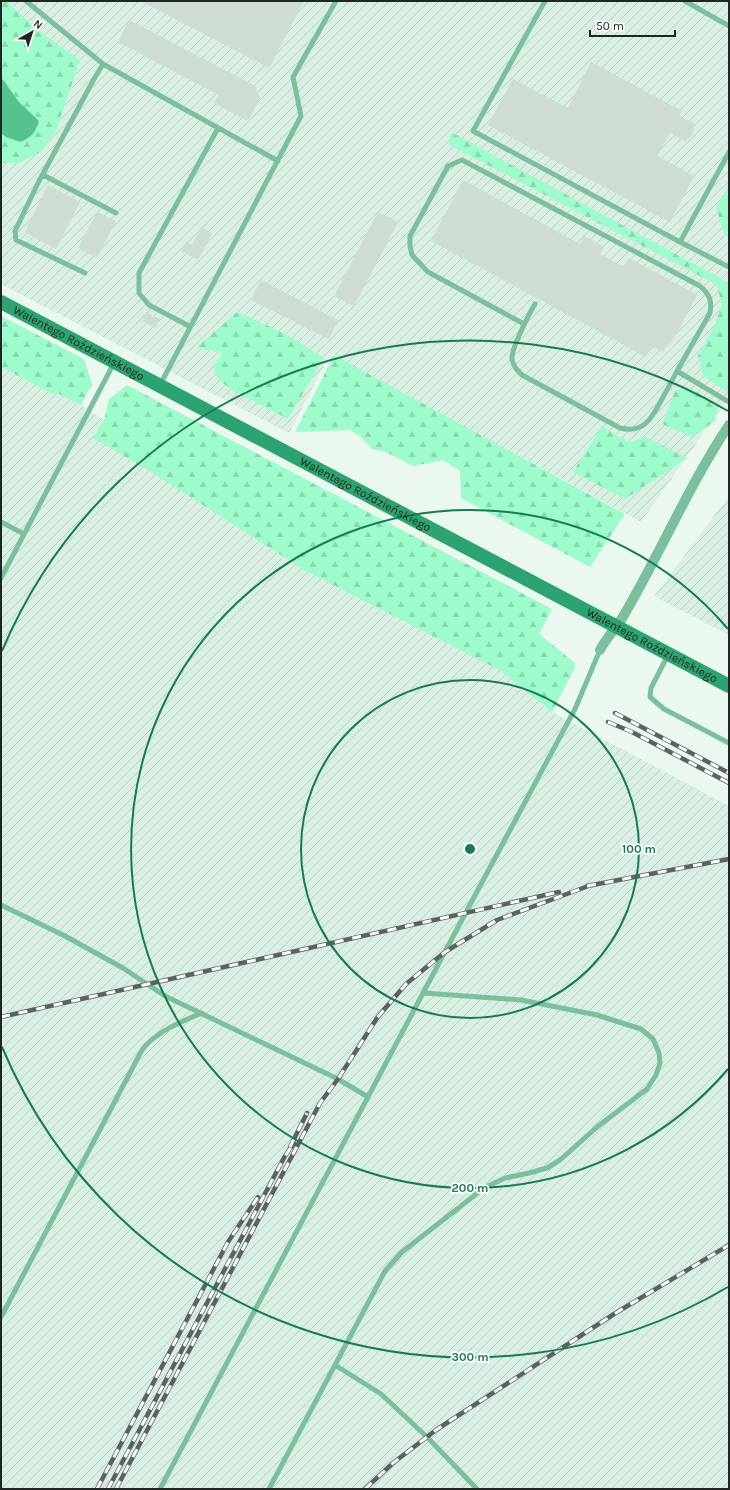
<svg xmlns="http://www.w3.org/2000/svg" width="730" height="1490" font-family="Karla,sans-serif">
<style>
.industrial{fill:url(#industrial-furrows)}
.forest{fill:url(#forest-firs)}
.water{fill:#54c390}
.building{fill:#cedcd4}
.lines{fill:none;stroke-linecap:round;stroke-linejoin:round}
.lane{stroke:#7cbf9c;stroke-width:5}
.street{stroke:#7cbf9c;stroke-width:10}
.secondary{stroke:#2da371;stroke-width:14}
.rail-casing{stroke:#5c635f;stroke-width:4.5}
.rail{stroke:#fff;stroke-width:3;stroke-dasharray:9;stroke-linecap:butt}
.ring{fill:none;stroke:#177a53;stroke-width:2}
.labels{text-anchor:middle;stroke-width:3.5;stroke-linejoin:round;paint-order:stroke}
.street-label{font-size:12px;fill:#202522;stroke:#fff}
.centre{fill:#177a53;stroke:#fff;stroke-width:2}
.ring-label{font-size:12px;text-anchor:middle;font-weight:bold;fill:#177a53;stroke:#fff;stroke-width:3.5;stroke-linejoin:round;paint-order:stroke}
</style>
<defs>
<pattern id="industrial-furrows" width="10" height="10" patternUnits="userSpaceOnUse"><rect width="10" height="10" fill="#d9efe3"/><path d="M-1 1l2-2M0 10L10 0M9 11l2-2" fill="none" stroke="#bacdc2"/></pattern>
<pattern id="forest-firs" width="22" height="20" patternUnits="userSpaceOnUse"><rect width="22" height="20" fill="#9efccc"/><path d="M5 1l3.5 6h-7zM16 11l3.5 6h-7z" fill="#88d8af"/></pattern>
</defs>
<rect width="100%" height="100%" fill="#eaf8f0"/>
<path class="industrial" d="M1,1H729V399L716,415L641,522L538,466L328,358L289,433L1,284Z
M1,367L50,393H57L81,405L112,425L574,669L552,712L729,806V1489H1Z
M729,496V635L654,596Z"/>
<path class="forest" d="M1,1H6L38,30L80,60L56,131L41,152L19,163H1V133L6,137L39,121L19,102L1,77Z
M451,132L729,283V393L703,376L698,356L714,327L722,305L717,285L449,145Z
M729,185V237L724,234L716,207Z
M237,312L284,333L324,358L288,419L232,390L219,380L213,367L222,353L196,348Z
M1,316L84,359L92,384L81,405L57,393H50L1,367Z
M334,355L625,514L590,567L461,498L460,471L443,460L413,466L386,452L372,449L362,438L350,430L295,432Z
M127,385L552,609L539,634L575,663L574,669L552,712L501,671L306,571L148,470L93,438L104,420L109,399Z
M688,387L718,404L715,421L692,437L662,424L675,390Z
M602,426L629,442L646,437L687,458L625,499L573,472Z"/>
<path class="water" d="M1,77L19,102L39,121C36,132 31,138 20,142L6,137L1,133Z"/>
<path class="building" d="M141,1H304L269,68Z
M129,20L255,86L260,98L248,121L214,103L219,95L118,42Z
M591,62L682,111L679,116L695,124L693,128L694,129L690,138H688L686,142L670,133L657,156L694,176L670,222L488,125L513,79L568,108Z
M463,180L580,244L584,236L604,247L600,254L624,267L629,258L697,295L670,345L668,344L663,352L651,346L646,357L431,241Z
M48,185L80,202L56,249L25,232Z
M97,212L116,221L97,258L78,248Z
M378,212L398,222L354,306L334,296Z
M201,227L212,233L198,260L181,251L186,241L192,245Z
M261,280L338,320L329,339L251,300Z
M147,313L160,319L155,328L142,321Z"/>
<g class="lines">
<path class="lane" d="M26,1L103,64L278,161
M545,1L473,131L680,242L729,267
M685,1L729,26
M43,175L116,213
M680,242L729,152
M85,273L16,240L15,231L39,181L94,79L103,64
M535,304C529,314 511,349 512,359C513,366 517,370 522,375L620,428C644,434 652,418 662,399C667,390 672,381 677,371
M524,324L428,272L412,255L410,246V236L448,166L462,160L700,286C710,295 712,300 710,313L677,371L729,402
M189,326L149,305L139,293V273L218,128
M160,385L301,116L293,77L336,1
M1,522L24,534
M1,578L114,363
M668,655L651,688L650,697L664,709L729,743
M1,905L65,936L123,968L165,996L338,1079L368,1097
M1,1317L142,1050C154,1033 182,1021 202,1013
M335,1365L381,1394L427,1437L477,1489
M160,1489L465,914L575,709L600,650
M269,1489L385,1271L402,1252L484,1188L505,1178L529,1173L547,1168L560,1160L597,1127L647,1089L656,1075L660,1063L659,1053L653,1039L641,1029L597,1015L521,1000L424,993"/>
<path class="street" d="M600,650C607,637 617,627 624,615C661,552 689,485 729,425"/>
<path class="secondary" id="s1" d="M1,302L729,686"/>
<g class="rail-casing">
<path id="rail" d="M615,713L729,773
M608,722L632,732L729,783
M587,886L729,859
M1,1017L559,892
M290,1147L307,1113
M97,1489L228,1242L258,1197
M108,1489L285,1156L294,1143
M116,1489L320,1103L338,1079L377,1018L406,984L445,952L497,920L591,885
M365,1489L393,1463L436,1430L614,1314L729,1245"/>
</g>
<use href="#rail" class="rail"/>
</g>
<g class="ring">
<circle cx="470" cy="849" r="169"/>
<path d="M728 1069A339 339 0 1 1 728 629"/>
<path d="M728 1287A508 508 0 0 1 2 1047M2 651A508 508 0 0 1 728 411"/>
</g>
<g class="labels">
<g class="street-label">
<text dy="4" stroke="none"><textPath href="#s1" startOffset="88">Walentego Roździeńskiego</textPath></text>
<text dy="4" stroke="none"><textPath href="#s1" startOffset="412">Walentego Roździeńskiego</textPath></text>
<text dy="4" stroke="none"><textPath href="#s1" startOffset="736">Walentego Roździeńskiego</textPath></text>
</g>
</g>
<circle cx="470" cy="849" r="6" class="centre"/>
<g class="ring-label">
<text x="639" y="853">100 m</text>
<text x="470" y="1192">200 m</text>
<text x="470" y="1361">300 m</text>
</g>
<rect width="730" height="1490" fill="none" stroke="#202522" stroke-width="4"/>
<g transform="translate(32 32) rotate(39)" stroke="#ffffff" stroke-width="3" paint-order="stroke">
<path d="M0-3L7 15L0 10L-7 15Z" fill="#202522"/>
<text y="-6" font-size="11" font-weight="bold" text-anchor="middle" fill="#202522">N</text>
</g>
<path d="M590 30v6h85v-6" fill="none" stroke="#202522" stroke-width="2"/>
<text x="596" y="30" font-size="12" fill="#202522" stroke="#ffffff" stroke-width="3" paint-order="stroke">50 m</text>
</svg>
